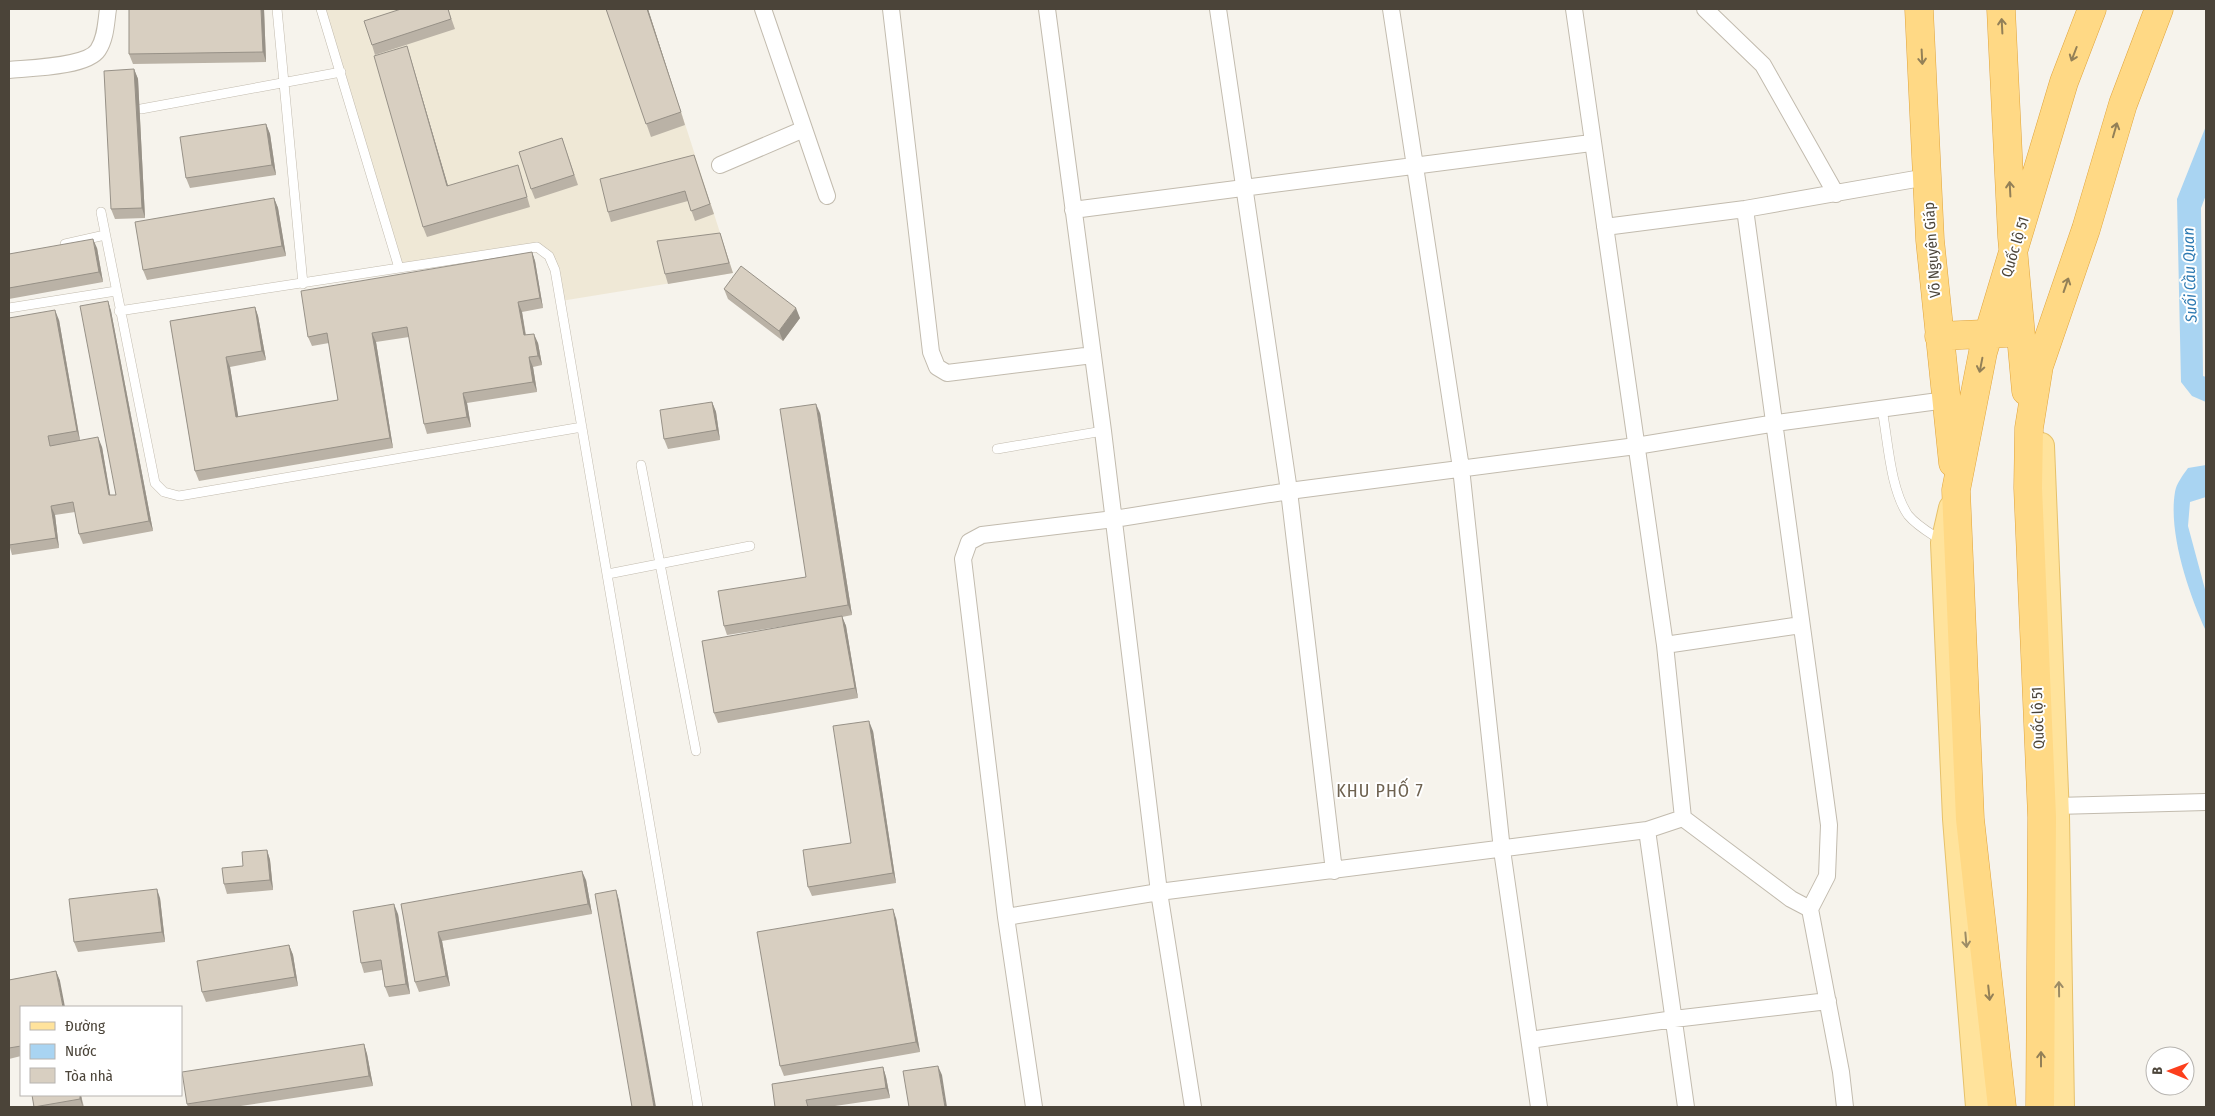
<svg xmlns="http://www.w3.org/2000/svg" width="2215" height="1116" font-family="'Fira Sans Condensed',sans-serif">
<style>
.education{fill:#efe8d6}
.water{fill:#a9d4f2}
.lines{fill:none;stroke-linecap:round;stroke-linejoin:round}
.service-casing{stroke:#c2bbae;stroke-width:10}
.minor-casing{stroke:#c2bbae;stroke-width:18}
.primary-casing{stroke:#e6c16a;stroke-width:28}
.trunk-casing{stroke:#e0a43c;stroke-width:29}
.service{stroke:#fff;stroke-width:9}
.minor{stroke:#fff;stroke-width:16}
.primary{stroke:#ffe39c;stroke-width:26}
.trunk{stroke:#ffd985;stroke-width:28}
.wall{fill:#bab2a6}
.shaded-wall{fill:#979187}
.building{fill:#d8cfc1;stroke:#979187}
.oneway{stroke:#938057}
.oneway2{stroke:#9c8c66}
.labels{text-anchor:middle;stroke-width:4;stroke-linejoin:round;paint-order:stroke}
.street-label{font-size:15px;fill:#4b4439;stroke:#fff}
.water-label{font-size:16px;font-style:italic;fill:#2e7ab2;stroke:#fff}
.quarter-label{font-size:18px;letter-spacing:1px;fill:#6e6250;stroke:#fff}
</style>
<rect width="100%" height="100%" fill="#f6f3ec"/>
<path class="education" d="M321,9H648L733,273L561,301L555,270L537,247L399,268Z"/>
<path class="water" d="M2206,126V195L2201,208L2203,376L2206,377V402L2192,396L2181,382L2177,199Z
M2206,465V497L2190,502L2188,526L2206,593V631C2189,594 2168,533 2175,492C2176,484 2183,475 2188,468Z"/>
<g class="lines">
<g class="service-casing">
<path id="service" d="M277,9L303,284
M321,9L399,268L537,247L549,256L555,270L698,1107
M141,109L341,72
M101,212L155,483L164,492L179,496L582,427
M65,244L105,235
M9,308L116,291
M119,311L399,268
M1882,409C1888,440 1890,489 1908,515C1917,526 1930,533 1942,541
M997,449L1103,431
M641,465L696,751
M608,574L750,546"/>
</g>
<g class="minor-casing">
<path id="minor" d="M763,9L827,196
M891,9L931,352L937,367L947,373L1093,355
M1047,9L1103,431L1159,892L1193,1107
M1218,9L1289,491L1334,871
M1391,9L1461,468L1502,850L1539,1107
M1574,9L1665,645L1683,818L1791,899L1810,909L1841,1072L1845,1107
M1705,9L1763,65L1836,194
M9,70C29,68 87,67 98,50C106,38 106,22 108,9
M720,165L804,129
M1745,209L1829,825L1827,876L1810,909
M1073,210L1591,143
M1605,227L1745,209L1927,177
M1665,645L1801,625
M2056,806L2206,802
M1647,830L1686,1107
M1006,917L1159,892L1647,830L1683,818
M1530,1040L1674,1019L1828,1001
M1034,1107L1006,917L963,559L969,542L982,535L1114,519L1289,491L1636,446L1776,423L1946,400"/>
</g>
<g class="primary-casing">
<path id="primary" d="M2041,446L2056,816L2061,1107
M1952,508L1944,543L1956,819L1979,1107"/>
</g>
<g class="trunk-casing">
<path id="trunk" d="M1919,9L1930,240L1953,463
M2001,9L2012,237L2026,391
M1939,336L2006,333
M2002,1107L1970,819L1956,490L1983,352L2064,82L2092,9
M2040,1107L2042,817L2028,488L2029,428L2039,366L2086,229L2123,104L2159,9"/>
</g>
<use href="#service" class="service"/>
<use href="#minor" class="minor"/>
<use href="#primary" class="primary"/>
<use href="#trunk" class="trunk"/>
</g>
<path class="wall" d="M264,9L266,62L133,64L129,54Z
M401,9H448L455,29L375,55L372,45Z
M606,9H648L685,125L651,137Z
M407,46L410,56L448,186L521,175L530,207L427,237L423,227Z
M134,69L138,79L145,218L115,219L111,209Z
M266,124L270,134L276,175L190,188L186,178Z
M562,138L578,185L535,199L531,189Z
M694,155L714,214L695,221L688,201L611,222L608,212Z
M274,198L278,208L286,256L147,280L143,270Z
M720,233L733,273L668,284L665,274Z
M97,248L103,282L9,299V254Z
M532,252L535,261L543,308L522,312L526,335L538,343L542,365L533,367L537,392L467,403L471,427L427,434L424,424L409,337L376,342L393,448L199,481L195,471L170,321L255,307L258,316L266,360L230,367L238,417L338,400L329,343L312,346L308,337Z
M724,289L800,318L783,341L728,299Z
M108,301L111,311L153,531L83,544L79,534L75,512L55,515L59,548L12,555L9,544L59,320L80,440L102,447L110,495H116Z
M712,402L716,412L720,440L668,449L664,439Z
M820,413L852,615L842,617L846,626L858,698L718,723L714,713L804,623L727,635L724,626L806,577Z
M873,731L896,883L812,896L808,887L851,843Z
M267,850L270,860L273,890L227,894L224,884L243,866Z
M586,880L592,914L442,941L450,986L419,992L415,982L401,904Z
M160,898L165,942L78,952L74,942Z
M398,914L410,994L389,997L385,987L382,970L364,973L361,963Z
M896,918L920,1052L784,1076L780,1066Z
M289,945L293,955L298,986L206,1002L202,992Z
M56,971L60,981L21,1007V1056L9,1059V980Z
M364,1044L367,1054L373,1086L234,1107H188L187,1104Z
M883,1067L886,1077L890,1098L828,1107H775Z
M32,1095H81L84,1107H34Z"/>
<path class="shaded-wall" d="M261,9H264L266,62L263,52Z
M647,9H648L685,125L681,112Z
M407,46L410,56L451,196L447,186Z
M134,69L138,79L145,218L142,208Z
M266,124L270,134L276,175L272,165Z
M274,198L278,208L286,256L282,246Z
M93,239L97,248L103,282L99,272Z
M532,252L535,261L543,308L540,298Z
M108,301L111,311L153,531L149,521Z
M518,302L522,312L527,345L524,335Z
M255,307L258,316L266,360L262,351Z
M796,308L800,318L783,341L779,331Z
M55,310L59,320L80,441L77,431Z
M372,333L376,342L393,448L390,438Z
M534,334L538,343L542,365L538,356Z
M226,357L230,367L240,427L236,417Z
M529,357L533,367L537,392L533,382Z
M463,393L467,403L471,427L467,417Z
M712,402L716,412L720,440L717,430Z
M816,404L820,413L852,615L848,605Z
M98,437L102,447L112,505L109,495Z
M51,506L55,515L59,548L56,538Z
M842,616L846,626L858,698L855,688Z
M869,721L873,731L896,883L893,873Z
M267,850L270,860L273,890L270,880Z
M582,871L586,880L592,914L588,904Z
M157,889L160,898L165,942L162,932Z
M616,890L619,900L656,1107H654Z
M394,904L398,914L410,994L406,984Z
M893,909L896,918L920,1052L916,1042Z
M438,932L442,941L450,986L446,976Z
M289,945L293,955L298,986L295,977Z
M56,971L60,981L65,1007H63Z
M364,1044L367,1054L373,1086L369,1076Z
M938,1066L942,1075L947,1107H945Z
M883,1067L886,1077L890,1098L886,1088Z
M80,1095H81L83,1107L80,1099Z"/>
<path class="building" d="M129,9H261L263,52L129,54Z
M401,9H448L451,19L372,45L364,21Z
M606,9H647L681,112L646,124Z
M407,46L447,186L518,165L527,197L423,227L374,56Z
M134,69L142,208L111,209L104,71Z
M266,124L272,165L186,178L180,137Z
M562,138L574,175L531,189L519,152Z
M694,155L710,204L691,211L685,191L608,212L600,179Z
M274,198L282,246L143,270L135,222Z
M720,233L729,263L665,274L657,241Z
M93,239L99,272L9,288V254Z
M532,252L540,298L518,302L524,335L534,334L538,356L529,357L533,382L463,393L467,417L424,424L407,327L372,333L390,438L195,471L170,321L255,307L262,351L226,357L236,417L338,400L327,333L308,337L301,291Z
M741,266L796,308L779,331L724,289Z
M108,301L149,521L79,534L73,502L51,506L56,538L9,545V318L55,310L77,431L48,436L50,446L98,437L109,495H116L80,306Z
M712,402L717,430L664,439L660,410Z
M816,404L848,605L724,626L718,591L806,577L780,409Z
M842,616L855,688L714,713L702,641Z
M869,721L893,873L808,887L803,850L851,843L833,726Z
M267,850L270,880L224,884L222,868L243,866L242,852Z
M582,871L588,904L438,932L446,976L415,982L401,904Z
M157,889L162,932L74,942L69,899Z
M616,890L654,1107H632L595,894Z
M394,904L406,984L385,987L381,960L361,963L353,911Z
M893,909L916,1042L780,1066L757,932Z
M289,945L295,977L202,992L197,961Z
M56,971L63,1007H21V1046L9,1048V980Z
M364,1044L369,1076L187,1104L182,1072Z
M938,1066L945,1107H909L903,1071Z
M883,1067L886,1088L806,1100L808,1107H775L772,1084Z
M32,1095H80V1099L34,1107Z"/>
<defs><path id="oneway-shaft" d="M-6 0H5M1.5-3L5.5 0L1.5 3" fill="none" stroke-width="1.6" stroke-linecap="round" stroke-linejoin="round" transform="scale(1.25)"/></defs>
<g class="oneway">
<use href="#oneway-shaft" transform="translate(2002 26) rotate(-93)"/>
<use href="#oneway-shaft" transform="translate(2074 54) rotate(111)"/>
<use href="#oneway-shaft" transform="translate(1922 57) rotate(87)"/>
<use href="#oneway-shaft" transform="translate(2115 130) rotate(-74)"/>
<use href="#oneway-shaft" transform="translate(2010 189) rotate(-93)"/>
<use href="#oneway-shaft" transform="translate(2066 285) rotate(-71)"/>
<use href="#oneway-shaft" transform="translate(1981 365) rotate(101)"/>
<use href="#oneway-shaft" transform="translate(1989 993) rotate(84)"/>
<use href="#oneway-shaft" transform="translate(2041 1059) rotate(-90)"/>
</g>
<g class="oneway2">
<use href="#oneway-shaft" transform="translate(1966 940) rotate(85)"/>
<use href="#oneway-shaft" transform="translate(2059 989) rotate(-91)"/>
</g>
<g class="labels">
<g class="street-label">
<text transform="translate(2015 247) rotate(-73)" y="5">Quốc lộ 51</text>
<text transform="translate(1932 250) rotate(-94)" y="5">Võ Nguyên Giáp</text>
<text transform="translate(2038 718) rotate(-92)" y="5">Quốc lộ 51</text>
</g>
<g class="water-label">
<text transform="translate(2189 275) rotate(-92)" y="6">Suối Cầu Quan</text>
</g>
<g class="quarter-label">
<text x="1380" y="797">KHU PHỐ 7</text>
</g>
</g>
<rect width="2215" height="1116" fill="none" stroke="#4b4439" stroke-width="20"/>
<rect x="20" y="1006" width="162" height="90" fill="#ffffff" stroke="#b7b4b0"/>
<rect x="30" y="1022" width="25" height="8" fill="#ffe39c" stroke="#b7b4b0"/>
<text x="65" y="1031" font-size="15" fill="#4b4439">Đường</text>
<rect x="30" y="1044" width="25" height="15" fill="#a9d4f2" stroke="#b7b4b0"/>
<text x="65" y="1056" font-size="15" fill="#4b4439">Nước</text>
<rect x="30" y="1068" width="25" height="15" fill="#d8cfc1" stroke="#b7b4b0"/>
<text x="65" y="1081" font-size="15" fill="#4b4439">Tòa nhà</text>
<g transform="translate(2170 1071) rotate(271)"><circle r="24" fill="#ffffff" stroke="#b7b4b0"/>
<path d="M0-4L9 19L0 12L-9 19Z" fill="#fc3f1d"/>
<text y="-8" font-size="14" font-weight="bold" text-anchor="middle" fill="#4b4439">B</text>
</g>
</svg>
